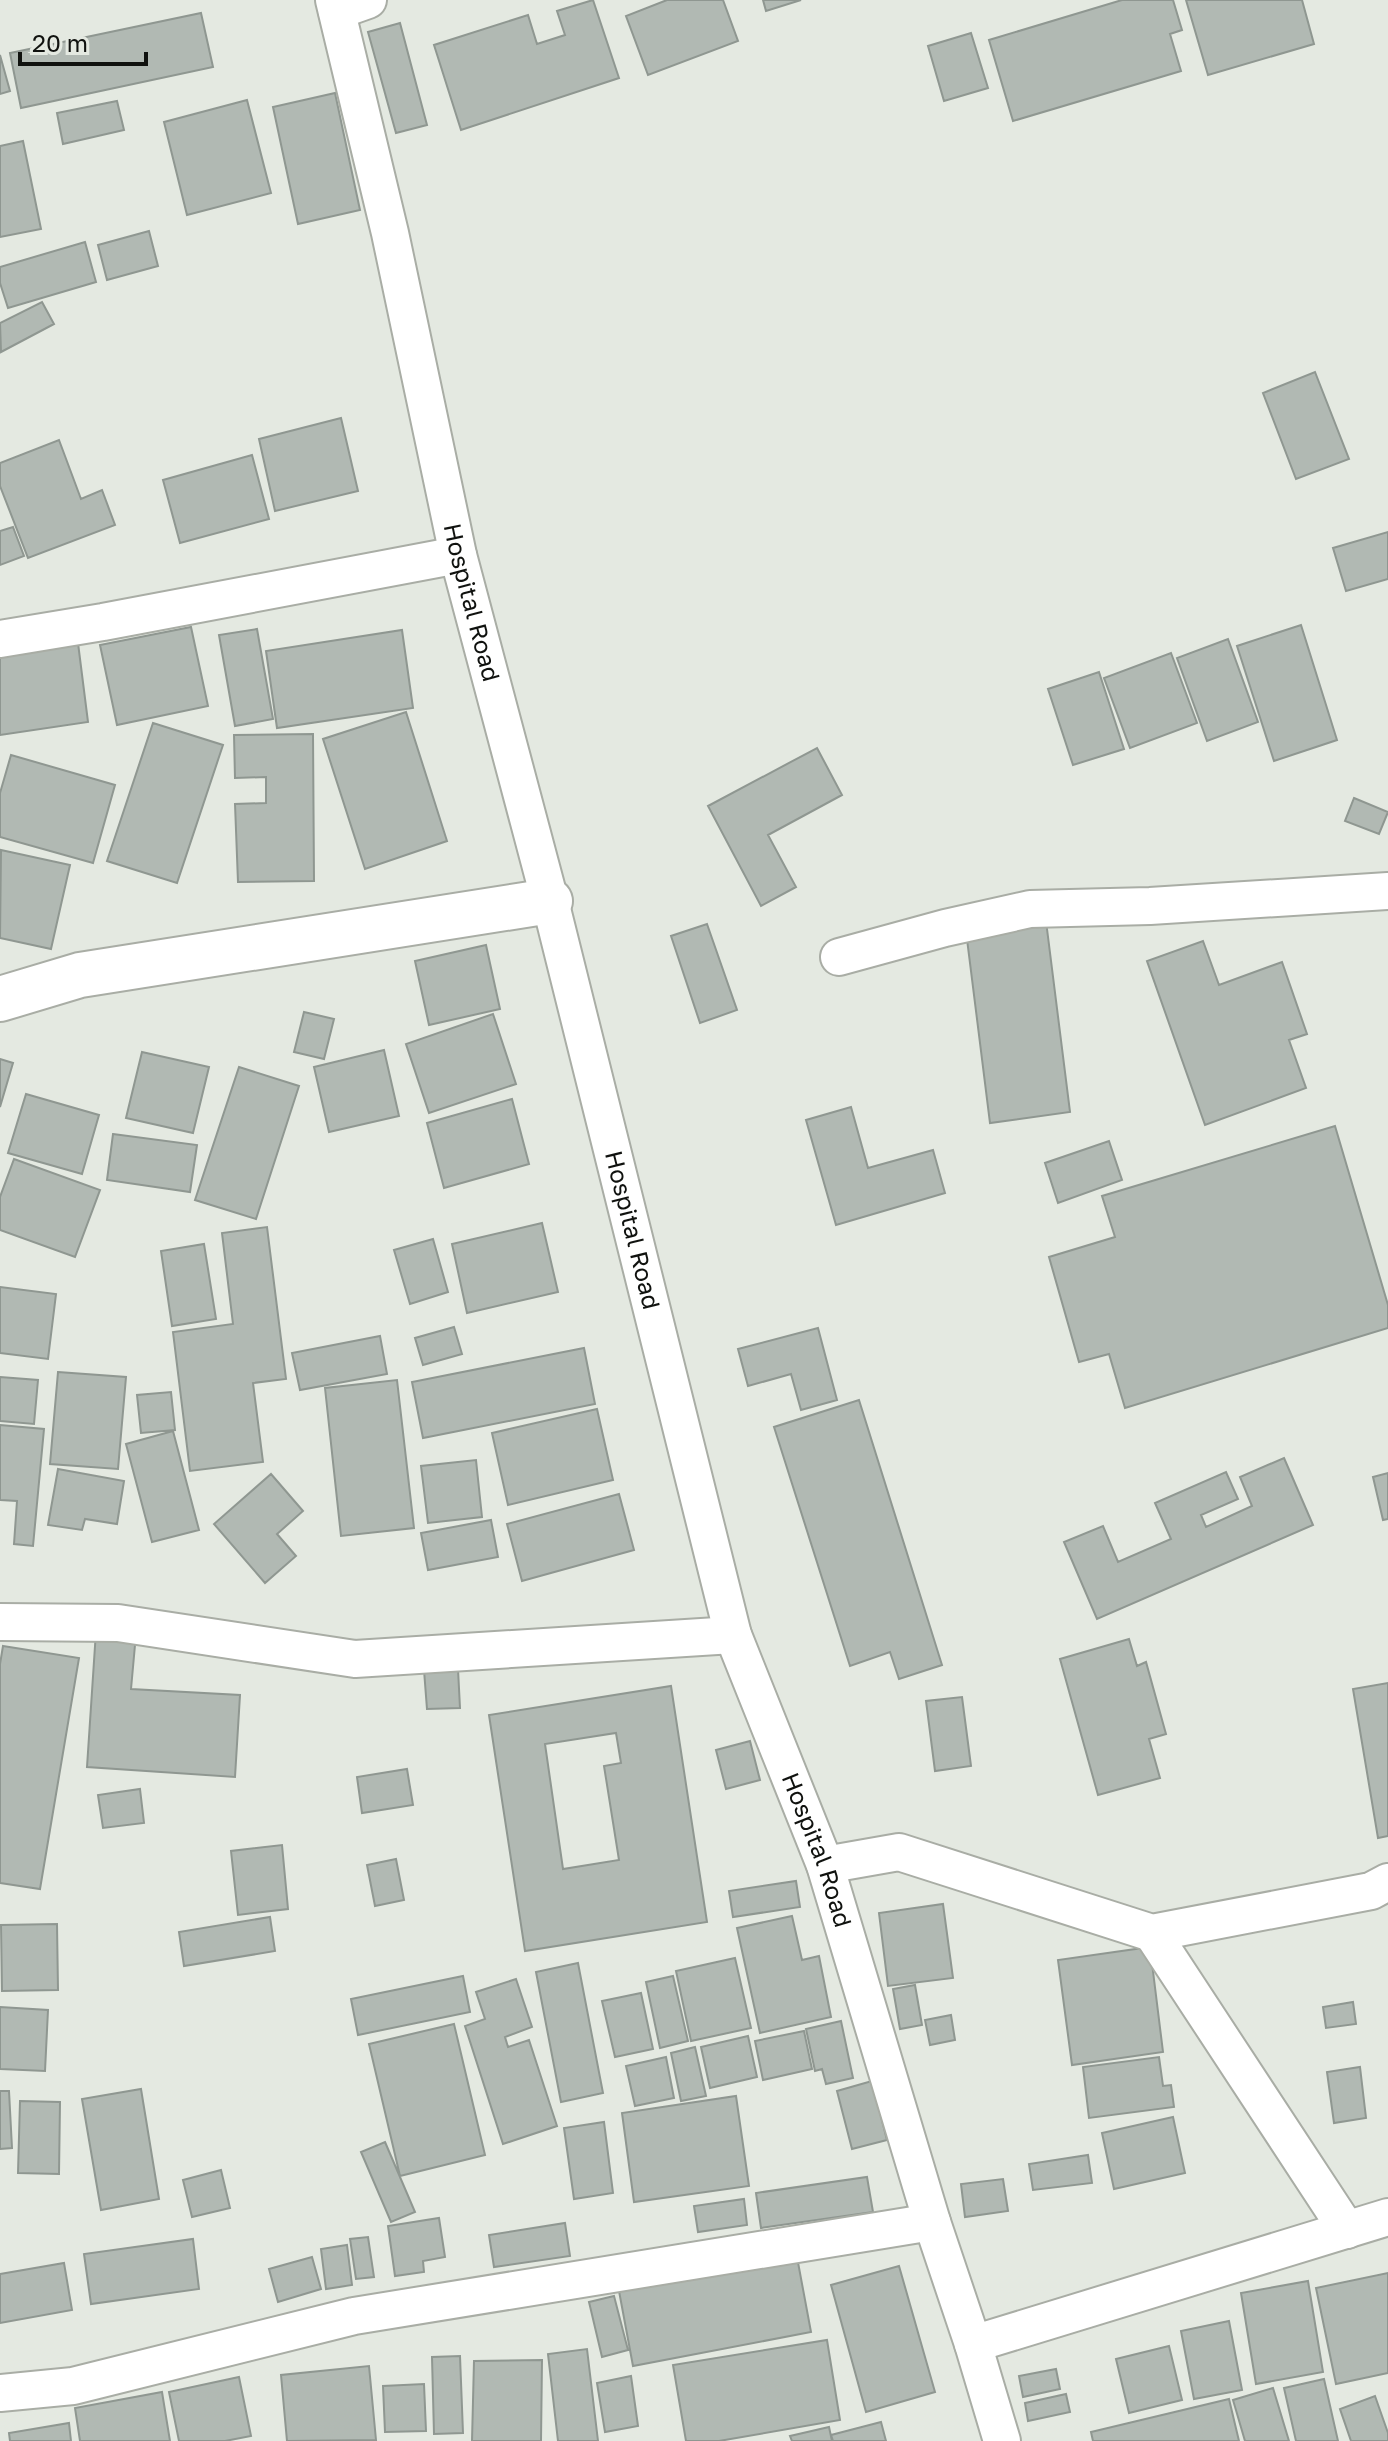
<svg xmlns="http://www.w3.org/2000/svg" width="1388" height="2441" font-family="'Golos Text',sans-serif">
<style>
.building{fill:#b1b9b3;stroke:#8f9791;stroke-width:2;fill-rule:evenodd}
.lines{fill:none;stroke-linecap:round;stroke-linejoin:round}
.street-casing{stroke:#a9ada5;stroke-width:40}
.secondary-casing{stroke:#a9ada5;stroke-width:48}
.street{stroke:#fff;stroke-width:36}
.secondary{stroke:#fff;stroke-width:44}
.labels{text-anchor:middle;stroke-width:6;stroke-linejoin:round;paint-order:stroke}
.street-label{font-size:24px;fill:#10120f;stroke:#e4e9e1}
</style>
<rect width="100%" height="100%" fill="#e4e9e1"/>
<path class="building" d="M593,0L619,78L461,130L434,45L528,15L537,44L565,35L557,11Z
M667,0H723L738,41L648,75L626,16Z
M763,0H801L766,11Z
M1122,0H1173L1182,30L1170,34L1181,71L1013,121L989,40Z
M1186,0H1302L1314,44L1208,75Z
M201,13L213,67L21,108L10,53Z
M400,23L427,125L396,133L368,32Z
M971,33L988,88L944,101L928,46Z
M0,55L10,91L0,94Z
M335,93L360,210L298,224L273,107Z
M247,100L271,193L187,215L164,122Z
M117,101L124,130L63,144L57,113Z
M23,141L41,229L0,237V146Z
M149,231L158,266L107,280L98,245Z
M85,242L96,282L8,308L0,283V267Z
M42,302L54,324L1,352L0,323Z
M1315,372L1349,459L1296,479L1263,393Z
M341,418L358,491L275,511L259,439Z
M59,440L81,499L102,490L115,525L28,558L0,486V463Z
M252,455L269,519L180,543L163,480Z
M13,527L24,556L0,565V531Z
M1388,532V579L1346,591L1333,548Z
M1301,625L1337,740L1274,761L1237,646Z
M191,627L208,706L117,725L100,645Z
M257,629L273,719L235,726L219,635Z
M402,630L413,708L277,728L266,651Z
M1228,639L1258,722L1207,741L1177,658Z
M78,643L88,722L0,735V654Z
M1171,653L1197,723L1130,748L1104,678Z
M1099,672L1124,749L1073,765L1048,689Z
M406,712L447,841L365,869L323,739Z
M153,723L223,745L177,883L107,861Z
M313,734L314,881L238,882L235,804L266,803V777L235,778L234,735Z
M817,748L842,795L768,835L796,887L761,906L708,806Z
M11,755L115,785L93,863L0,837V793Z
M1354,798L1388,812L1379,834L1345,821Z
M1,850L70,865L51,949L0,938Z
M1046,921L1070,1112L990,1123L966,931Z
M707,924L737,1010L700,1023L671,936Z
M1203,941L1219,985L1282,962L1307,1034L1289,1040L1306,1088L1205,1125L1147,961Z
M486,945L500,1009L429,1025L415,961Z
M304,1012L334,1019L324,1059L294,1052Z
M493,1014L516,1084L429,1113L406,1044Z
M384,1050L399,1116L329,1132L314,1067Z
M142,1052L209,1067L193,1133L126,1118Z
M0,1059L13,1063L0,1107Z
M239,1067L299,1086L256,1219L195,1200Z
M26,1094L99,1115L82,1174L8,1153Z
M512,1099L529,1164L444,1188L427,1123Z
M851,1107L868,1168L933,1150L945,1193L836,1225L806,1120Z
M1335,1126L1388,1305V1328L1125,1408L1109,1354L1079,1362L1049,1257L1115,1237L1102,1196Z
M113,1134L197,1145L190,1192L107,1180Z
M1109,1141L1122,1180L1058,1203L1045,1163Z
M14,1159L100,1190L75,1257L0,1230V1197Z
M542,1223L558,1292L467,1313L452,1244Z
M267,1227L286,1379L253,1383L263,1462L190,1471L173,1332L233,1324L222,1233Z
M433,1239L448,1292L410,1304L394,1250Z
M204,1244L216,1319L172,1326L161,1251Z
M0,1287L56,1294L48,1359L0,1353Z
M454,1327L462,1354L423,1365L415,1338Z
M818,1328L837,1400L801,1410L791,1374L748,1386L738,1349Z
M380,1336L387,1374L300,1390L292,1353Z
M584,1348L595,1404L423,1438L412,1382Z
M58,1372L126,1377L118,1469L50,1464Z
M0,1377L38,1380L34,1424L0,1421Z
M397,1380L414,1528L341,1536L325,1388Z
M171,1392L175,1430L141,1433L137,1395Z
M859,1400L942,1665L899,1679L890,1652L850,1666L774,1427Z
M597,1409L613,1480L508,1505L492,1433Z
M0,1425L44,1429L33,1546L14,1544L17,1501L0,1500Z
M173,1431L199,1530L152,1542L126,1444Z
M1284,1458L1313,1525L1097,1619L1064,1542L1103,1526L1118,1562L1171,1539L1155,1503L1226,1472L1238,1499L1201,1515L1206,1527L1252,1506L1240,1477Z
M476,1460L482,1517L428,1523L421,1466Z
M58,1469L124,1481L117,1524L85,1519L82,1530L48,1525Z
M1388,1473V1519L1383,1520L1373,1477Z
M271,1474L303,1511L277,1534L296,1556L265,1583L214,1524Z
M619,1494L634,1550L522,1581L507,1524Z
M491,1520L498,1557L428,1570L421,1533Z
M96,1631L136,1634L131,1689L240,1695L235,1777L87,1767Z
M1129,1639L1137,1666L1146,1662L1166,1734L1149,1739L1160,1778L1098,1795L1060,1659Z
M3,1646L79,1658L40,1889L0,1883V1664Z
M458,1669L460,1708L427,1709L424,1670Z
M1388,1683V1836L1378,1838L1353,1689Z
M671,1686L707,1922L525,1951L489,1715ZM616,1733L621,1763L604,1766L619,1860L563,1869L545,1744Z
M962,1697L971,1766L935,1771L926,1701Z
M750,1741L760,1780L726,1789L716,1750Z
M407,1769L413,1805L362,1813L357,1777Z
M140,1789L144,1823L103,1828L98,1795Z
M282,1845L288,1909L238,1915L231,1851Z
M396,1859L404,1900L375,1906L367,1865Z
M796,1881L800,1907L733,1917L729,1891Z
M943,1904L953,1978L888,1986L879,1913Z
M792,1916L802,1960L819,1956L831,2017L760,2033L737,1928Z
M270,1917L275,1951L184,1966L179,1932Z
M57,1924L58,1990L2,1991L1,1925Z
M1150,1947L1163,2052L1072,2065L1058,1960Z
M735,1958L751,2028L691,2041L676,1971Z
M578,1963L603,2093L561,2102L536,1972Z
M463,1976L470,2012L358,2035L351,1999Z
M673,1976L688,2041L660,2048L646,1982Z
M516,1979L532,2027L505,2037L508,2047L529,2040L557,2126L503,2144L465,2026L485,2019L476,1992Z
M915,1985L922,2025L900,2029L893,1989Z
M641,1993L653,2049L615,2057L602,2001Z
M1353,2002L1356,2024L1326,2028L1323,2007Z
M0,2007L48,2010L45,2071L0,2069Z
M951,2015L955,2040L930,2045L925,2020Z
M841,2021L853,2078L826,2084L822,2069L815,2071L806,2029Z
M454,2024L485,2155L400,2176L369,2044Z
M804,2031L812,2069L763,2080L755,2041Z
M748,2036L757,2077L710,2088L701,2047Z
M695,2047L706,2096L681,2101L671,2053Z
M666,2057L674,2098L635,2106L626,2066Z
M1159,2057L1163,2086L1171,2085L1174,2107L1089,2118L1083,2067Z
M1360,2067L1366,2118L1334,2123L1327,2072Z
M872,2081L887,2140L852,2149L837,2091Z
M141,2089L159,2199L101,2210L82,2099Z
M0,2091H9L12,2148L0,2149Z
M736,2096L749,2186L634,2202L622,2113Z
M20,2101L60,2102L59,2174L18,2173Z
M1173,2117L1185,2173L1114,2189L1102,2133Z
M604,2122L613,2193L574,2199L564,2128Z
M385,2142L415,2212L391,2222L361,2152Z
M1088,2155L1092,2183L1033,2190L1029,2164Z
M221,2170L230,2208L192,2217L183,2180Z
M867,2177L873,2212L761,2228L756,2193Z
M1003,2179L1008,2211L965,2217L961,2184Z
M744,2199L747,2225L698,2232L694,2206Z
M439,2218L445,2257L423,2261L424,2272L395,2276L388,2226Z
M565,2223L570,2256L494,2267L489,2235Z
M368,2237L374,2277L356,2279L350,2239Z
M193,2239L199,2289L91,2304L84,2254Z
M347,2245L352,2285L326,2289L321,2249Z
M312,2257L321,2289L278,2302L269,2269Z
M797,2257L811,2332L633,2366L619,2291Z
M64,2263L72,2310L0,2323V2274Z
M899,2266L935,2392L866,2412L831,2285Z
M1388,2273V2373L1336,2384L1316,2288Z
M1308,2281L1323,2372L1256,2384L1241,2293Z
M614,2296L628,2350L602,2357L589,2302Z
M1229,2321L1242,2390L1194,2399L1181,2331Z
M827,2340L840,2420L719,2441H686L673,2365Z
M1169,2346L1182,2400L1129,2413L1116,2359Z
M587,2349L598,2441H558L548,2354Z
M460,2356L463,2433L434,2434L432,2357Z
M542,2360L541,2441H472L474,2361Z
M369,2366L376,2440L287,2441L281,2375Z
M1056,2369L1060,2389L1023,2397L1019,2376Z
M631,2376L638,2426L605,2432L597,2383Z
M239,2377L251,2436L225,2441H179L169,2392Z
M1324,2379L1338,2441H1296L1284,2388Z
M424,2384L426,2431L385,2432L383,2386Z
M1273,2388L1289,2441H1245L1233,2400Z
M162,2392L170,2441H80L75,2408Z
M1066,2394L1070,2412L1028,2421L1025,2403Z
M1375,2396L1388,2433V2441H1351L1340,2409Z
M1229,2399L1239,2441H1093L1091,2432Z
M881,2422L886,2441H833L831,2435Z
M69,2423L71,2441H10L9,2433Z
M829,2427L832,2441H792L790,2436Z"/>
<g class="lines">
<g class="street-casing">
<g id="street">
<path id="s1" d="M334,0L390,233L458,555L550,901L733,1635L825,1865L932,2222L973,2344L1002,2441"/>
<path d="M337,11L368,0"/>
<path d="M0,639L103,622L458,555"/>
<path d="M839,957L945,928L1030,909L1150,906L1388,891"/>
<path d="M0,1622L118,1623L355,1659L733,1635"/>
<path d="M825,1865L899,1852L1152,1933L1371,1891L1388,1882"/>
<path d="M1152,1933L1347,2230"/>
<path d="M973,2344L1388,2217"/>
<path d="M0,2393L73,2386L354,2316L932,2222"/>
</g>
</g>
<g class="secondary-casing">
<path id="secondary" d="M0,999L80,975L550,901"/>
</g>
<use href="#street" class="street"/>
<use href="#secondary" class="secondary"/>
</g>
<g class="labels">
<g class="street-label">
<text dy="8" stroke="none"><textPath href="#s1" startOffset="618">Hospital Road</textPath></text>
<text dy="8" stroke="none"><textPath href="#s1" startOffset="1266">Hospital Road</textPath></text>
<text dy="8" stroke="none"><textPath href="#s1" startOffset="1914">Hospital Road</textPath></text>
</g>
</g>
<path d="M20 52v12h126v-12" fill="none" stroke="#10120f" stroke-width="4"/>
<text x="32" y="52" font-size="24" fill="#10120f" stroke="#e4e9e1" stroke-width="6" paint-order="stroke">20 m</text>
</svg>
